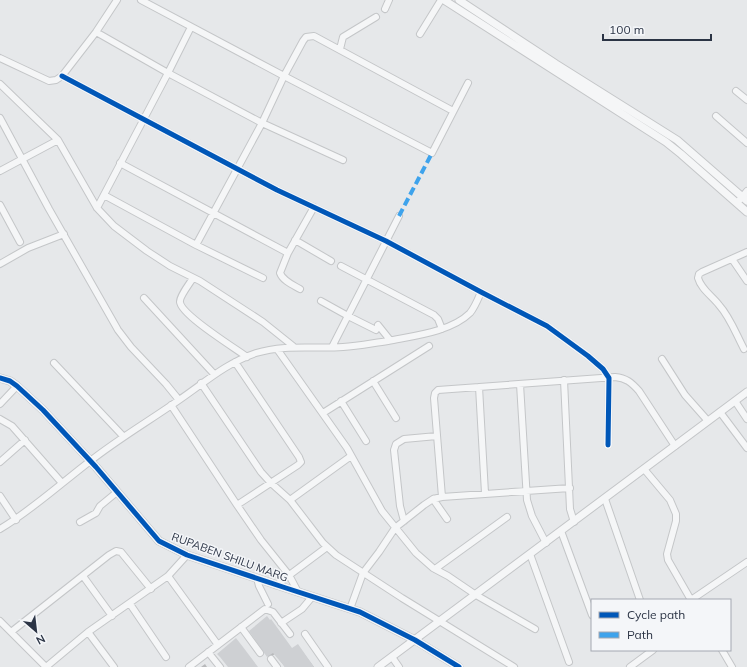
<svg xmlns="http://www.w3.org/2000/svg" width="747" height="667" font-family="Mulish,sans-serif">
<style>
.shadow{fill:#0003}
.building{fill:#ced0d3}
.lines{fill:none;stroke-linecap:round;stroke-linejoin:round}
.minor-casing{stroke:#c4c6c8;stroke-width:8}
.tertiary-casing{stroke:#c4c6c8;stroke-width:9}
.minor{stroke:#f5f6f7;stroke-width:6}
.tertiary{stroke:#f5f6f7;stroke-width:7}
.quiet{stroke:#3ea3ec;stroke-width:4;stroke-dasharray:8 4;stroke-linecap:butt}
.cycleway-casing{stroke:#f4f6f9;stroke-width:8}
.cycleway{stroke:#0057b8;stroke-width:5}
.labels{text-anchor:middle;stroke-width:3;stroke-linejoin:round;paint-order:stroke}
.street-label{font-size:11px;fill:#2b3445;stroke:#f4f6f9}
</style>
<rect width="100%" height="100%" fill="#e6e8ea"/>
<path class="shadow" d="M251,631L293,649L299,647L314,667H285L275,654L269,658L268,656Z
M205,664L207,667H201Z"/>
<path class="building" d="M267,616L270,620L271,619L292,648L298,644L314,667H285L273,653L267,657L249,631Z
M236,638L243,647L258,667H228L220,657L217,654Z"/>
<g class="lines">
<g class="minor-casing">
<path id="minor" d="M141,0L284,76L262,123L196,245
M385,9L389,0
M191,27L168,73L262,123L343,160
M96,32L168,73L97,208
M420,34L441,0
M340,49L343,37L376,17
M0,58L49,81L56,80L62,76L96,32L117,0
M62,76L277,190L386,241L481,292L547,326L588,356L603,369L609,378L608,445
M0,84L58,140L97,208L114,226L147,251L170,266L200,281L263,322L293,346
M736,91L747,100
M453,111L314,36L306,37L303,41L284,76L432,153L468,83
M716,116L747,143
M0,118L49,209L118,330L131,347L166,384L179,400
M120,163L288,253
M0,171L58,140
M104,195L196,245L263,278
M737,203L747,191
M0,205L20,242
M295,240L331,261
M732,259L747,281
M0,264L28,248L64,234
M341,266L434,315L438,319L442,329
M193,278C190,283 179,297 180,302C181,315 235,348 247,357
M300,289C293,285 283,281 280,273L288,253L314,207
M144,298L214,374
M321,301L348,316L376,330
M378,325L390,340
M332,347L399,216
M277,349L347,448L382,511L416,553L433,568L448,576L476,595L535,629
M744,349C736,334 730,317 719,305C712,296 701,289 698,278L699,274L702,272L747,252
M662,359L685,395L708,421
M54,363L123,436
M564,380L570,509L574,522
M373,381L396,418
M201,383L261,472L271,483L290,500L323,543L336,555L402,598L514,667
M520,384L527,500L532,516L546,543
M479,387L485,493
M341,401L366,441
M735,401L747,419
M0,404L17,386
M171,405L237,505L298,465L301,462L299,457L235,362
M720,412L747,448
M323,413L429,346
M0,419L12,426L62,483
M0,462L25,440
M644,469L670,500L676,514V521L667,554L668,560L691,600
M0,496L16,520
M442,497L434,398L435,393L438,390L615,377C626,378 631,382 639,391L675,446
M433,499L447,519
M605,499L640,600
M290,500L351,456
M237,505L261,540L289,575L298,592
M404,521L400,506L394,450L396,444L404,439L437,436
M80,522L96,513L100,506L117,492
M0,529C32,510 59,485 89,462C118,439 149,421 179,400C204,383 226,363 256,353C285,344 313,349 343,347C358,346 373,343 388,341C412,336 451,332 470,313C475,307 478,299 481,292
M561,531L592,615
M530,554L569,662
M435,569L507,517
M83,576L112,616
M168,576L218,645
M257,578L259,586L268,604
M276,585L327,547
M691,600L747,562
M130,604L166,657
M350,609L363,573L379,552L395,528L424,505L433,499L442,497L570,488
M0,621L46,667
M281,623L302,609L312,597
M241,627L260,653
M11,632L109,555L116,551L121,552L151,589
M88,632L114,667
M305,634L328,667
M722,650L732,667
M208,652L220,667
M392,657L399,667
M271,659L277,667
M46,667L88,632L168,576L187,555
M189,667L265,609L273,612L290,634
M630,667L653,650"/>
</g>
<g class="tertiary-casing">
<path id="tertiary" d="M444,0L666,142L681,154L747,212
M459,0L556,64L677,140L747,201
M0,378L10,381L17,386L43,410L96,467L159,541L187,555L286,588L360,612L415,640L459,667
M378,667L747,392"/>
</g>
<use href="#minor" class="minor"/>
<use href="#tertiary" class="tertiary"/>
<path class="quiet" d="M399,216L432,153"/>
<g class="cycleway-casing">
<path id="cycleway" d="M62,76L277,190L386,241L481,292L547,326L588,356L603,369L609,378L608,445
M0,378L10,381L17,386L43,410L96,467L159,541L187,555L286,588L360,612L415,640L459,667"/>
</g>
<use href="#cycleway" class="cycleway"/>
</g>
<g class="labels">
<g class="street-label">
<text transform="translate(230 557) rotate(20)" y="4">RUPABEN SHILU MARG</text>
</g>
</g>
<rect x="591" y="599" width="140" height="52" fill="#f4f6f9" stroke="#a4a8b1"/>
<rect x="599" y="612" width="20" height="6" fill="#0057b8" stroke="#a4a8b1"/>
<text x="627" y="619" font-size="12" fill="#2b3445">Cycle path</text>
<rect x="599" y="632" width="20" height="6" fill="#3ea3ec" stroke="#a4a8b1"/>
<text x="627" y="639" font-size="12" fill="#2b3445">Path</text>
<g transform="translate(36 631) rotate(152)" stroke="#f4f6f9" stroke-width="3" paint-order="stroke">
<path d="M0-3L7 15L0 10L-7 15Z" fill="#2b3445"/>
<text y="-6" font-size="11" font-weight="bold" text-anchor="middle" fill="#2b3445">N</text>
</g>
<path d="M603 34v6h108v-6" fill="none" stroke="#2b3445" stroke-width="2"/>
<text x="609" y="34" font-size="12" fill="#2b3445" stroke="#f4f6f9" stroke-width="3" paint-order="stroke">100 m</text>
</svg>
